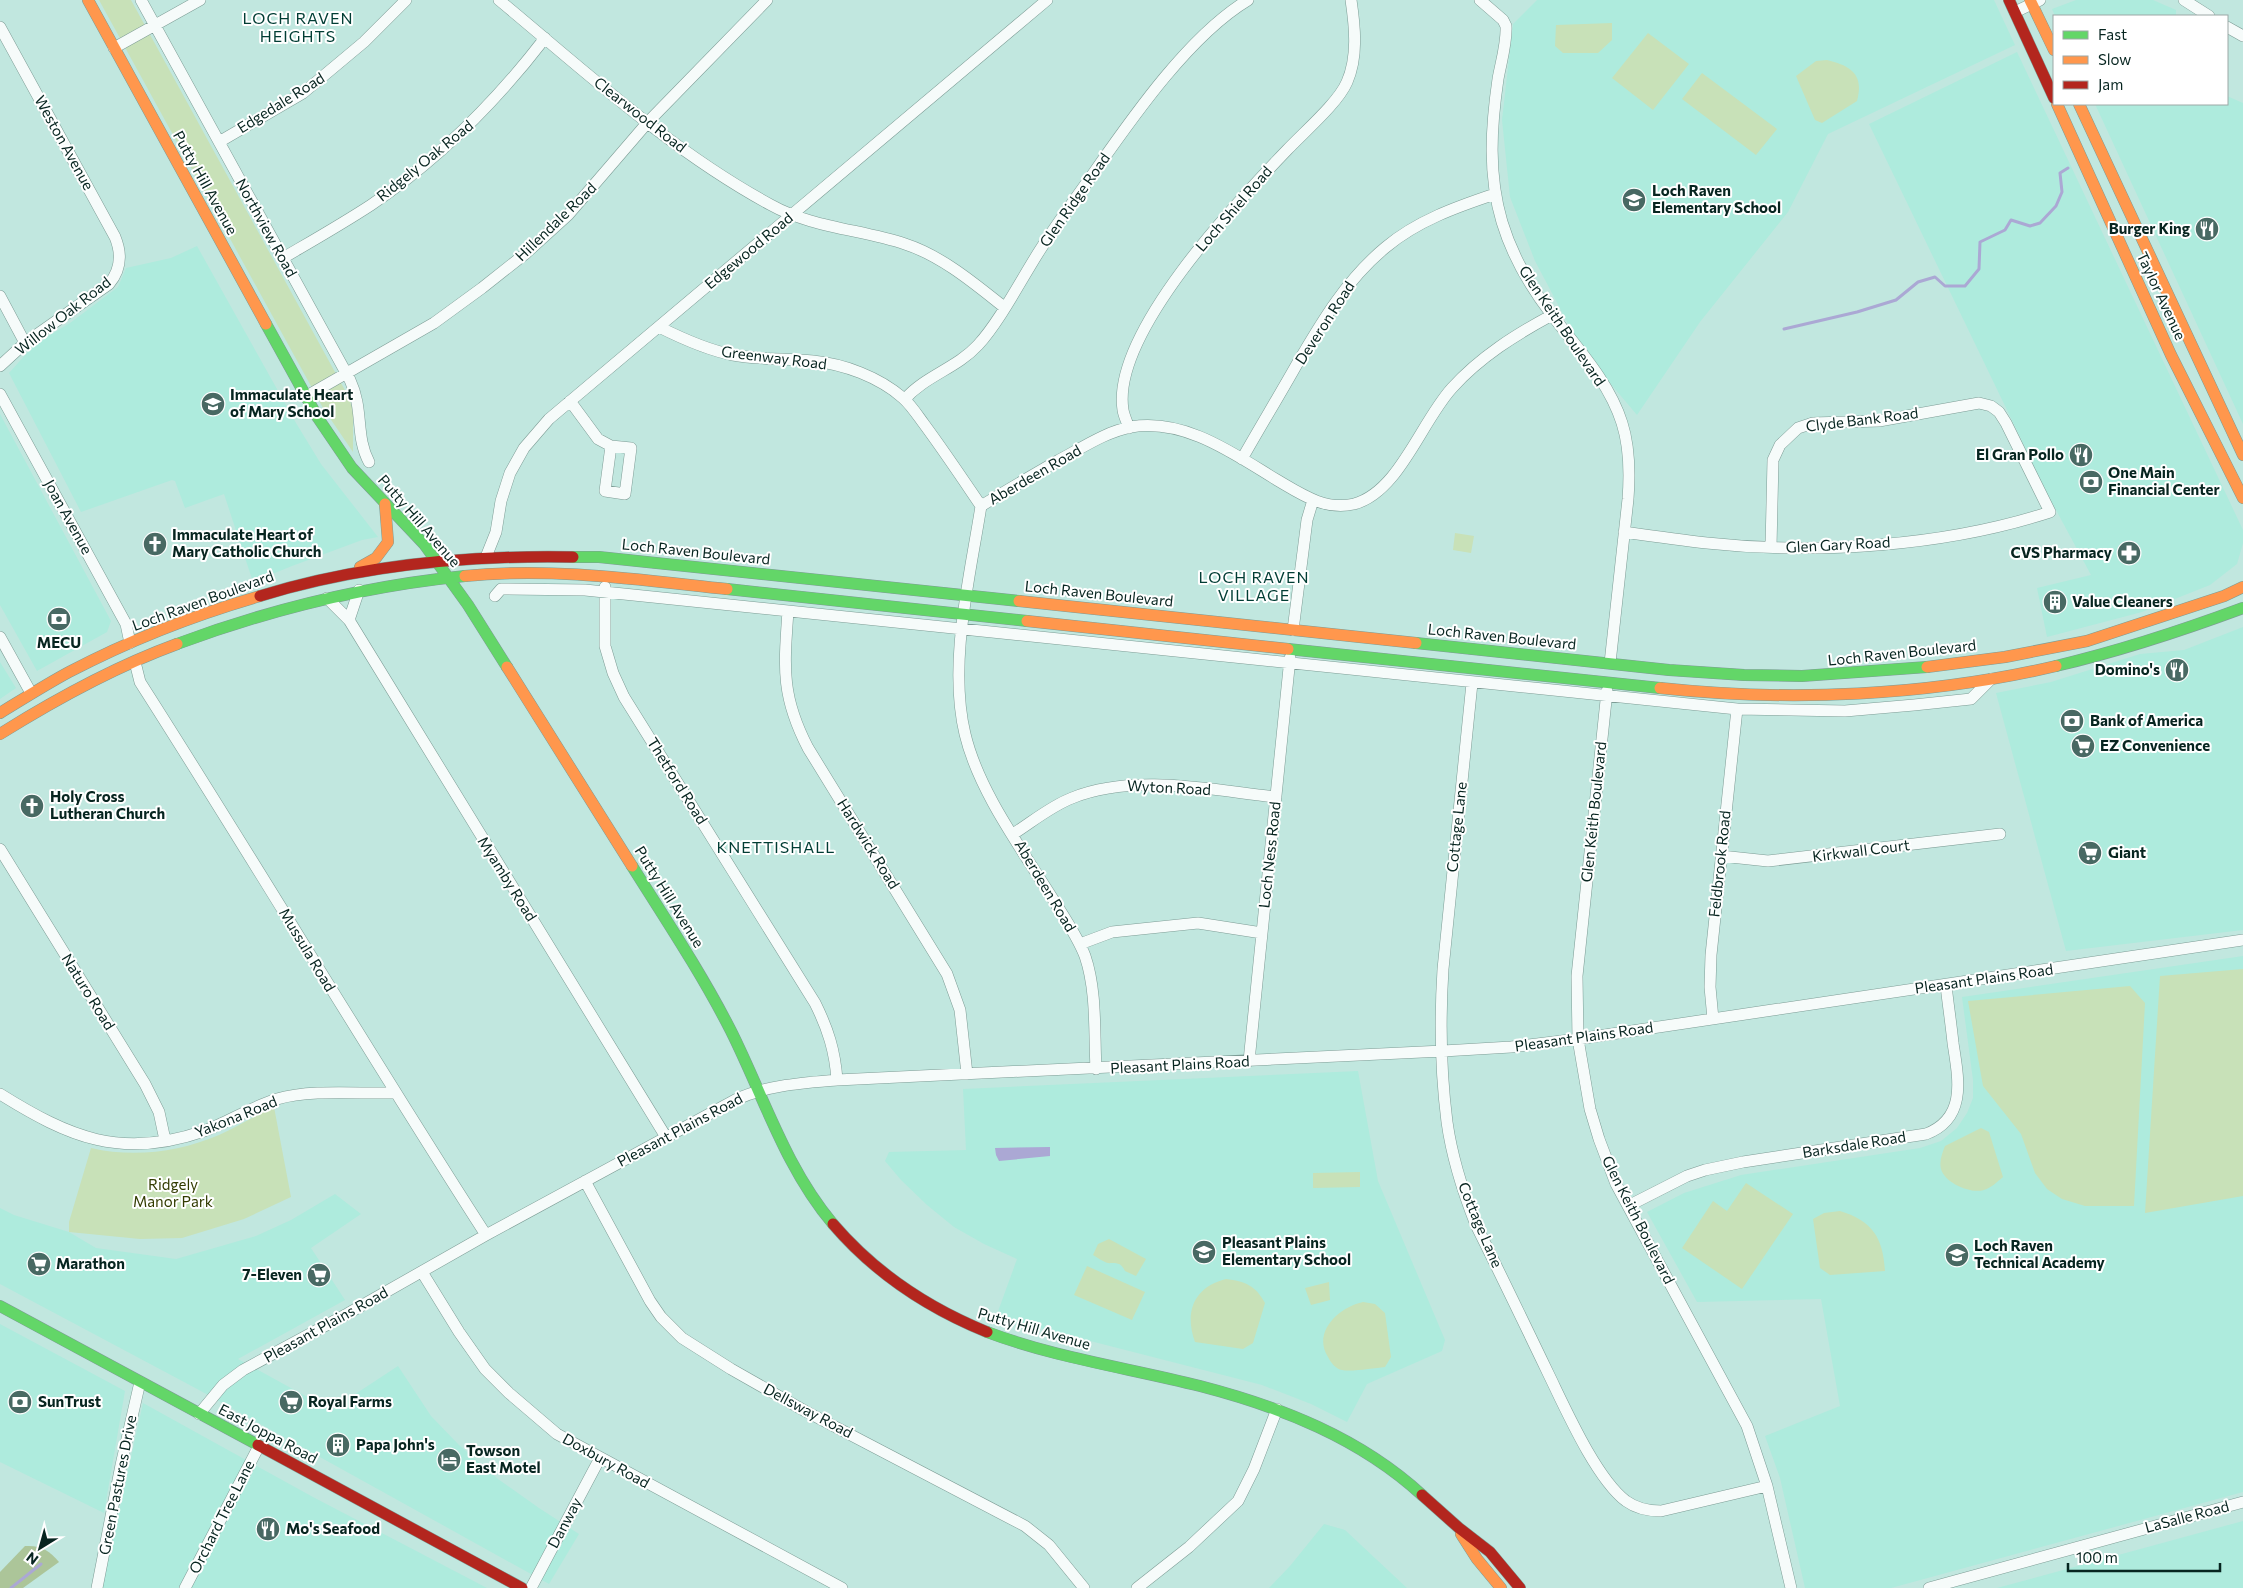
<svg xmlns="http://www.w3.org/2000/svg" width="2243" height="1588" font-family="Commissioner,sans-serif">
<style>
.built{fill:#aeebdd}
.green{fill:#c8e1b8}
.forest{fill:#acc599}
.water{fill:#aba8d4}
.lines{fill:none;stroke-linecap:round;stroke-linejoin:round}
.stream{stroke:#aba8d4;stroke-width:3}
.street-casing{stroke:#7d9c95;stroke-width:12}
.fast-casing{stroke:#7d9c95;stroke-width:12}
.slow-casing{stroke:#7d9c95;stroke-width:12}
.jam-casing{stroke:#7d9c95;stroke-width:12}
.street{stroke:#f6fbfa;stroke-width:11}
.fast{stroke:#63d668;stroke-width:11}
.slow{stroke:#ff974d;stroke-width:11}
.jam{stroke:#b3261e;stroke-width:11}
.labels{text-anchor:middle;stroke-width:4;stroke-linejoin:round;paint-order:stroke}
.street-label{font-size:15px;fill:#072520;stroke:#fff}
.poi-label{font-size:15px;font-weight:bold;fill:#072520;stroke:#fff;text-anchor:start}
.park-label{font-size:15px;fill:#323b00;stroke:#fff}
.neighbourhood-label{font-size:16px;letter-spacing:1px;fill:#013d34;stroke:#fff}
</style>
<rect width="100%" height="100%" fill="#c1e7df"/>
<path class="built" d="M1537,0H1994L2015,45L1828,134L1788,212L1700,322L1637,415L1582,350L1535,261L1510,197L1502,120L1513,24Z
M2076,0H2153L2176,10V16H2055L2052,9Z
M2017,52L2243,530V543L2237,564L2210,585L2142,612L2047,637L2037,588L2091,575L2049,497L1869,124Z
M2227,96L2243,103V424L2095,104H2227Z
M197,246L296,423L321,464L378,537L362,540L292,566L253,582L224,494L185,508L175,481L172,480L81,512L9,373L35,344L70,323L118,287L126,268L171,258Z
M0,414L111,621L107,632L37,671L0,605Z
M2243,627V930L2066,951L1996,693L2051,682L2140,654L2184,650Z
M0,662L16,688L0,699Z
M2243,956V1492L1891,1588H1805L1780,1478L1765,1436L1840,1406L1821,1299L1697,1302L1647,1212L1684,1193L1741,1175L1920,1148L1941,1141L1957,1128L1967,1113L1973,1098V1080L1962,997Z
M1358,1071L1378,1181L1445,1340L1442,1351L1367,1384L1347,1422L1311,1404L1262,1385L996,1317L1017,1259L984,1244L954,1227L927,1205L901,1180L885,1161L889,1152L966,1150L963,1089Z
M335,1194L361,1214L311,1248L345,1300L238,1359L331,1410L398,1366L431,1416L459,1445L498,1479L539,1508L579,1534L549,1584L199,1390L0,1284V1208L14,1215L69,1232L96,1248L176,1259L256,1236L291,1220Z
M0,1324L125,1391L104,1513L0,1462Z
M143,1403L313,1497L487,1588H102Z
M2243,1521V1588H1997Z
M1324,1524L1345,1530L1407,1588H1269L1290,1566Z"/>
<path class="green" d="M99,0H131L347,394L353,409V452L323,408Z
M1612,23V40L1598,53H1563L1555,46L1556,25Z
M1648,33L1689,64L1653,110L1612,78Z
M1827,60C1852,66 1864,75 1857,101L1822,123L1815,120L1796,76L1816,61Z
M1702,73L1777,129L1756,155L1682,99Z
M1455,533L1474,536L1471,553L1453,550Z
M2243,969V1196L2145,1213L2160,976Z
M2130,986L2145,1003L2134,1206H2085L2062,1199L2047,1189L2035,1173L2021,1134L1983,1086L1968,1001Z
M274,1107L291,1197L244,1219L182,1238L140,1239L69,1232V1222L91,1148C134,1158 179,1152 219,1135C238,1127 255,1115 274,1107Z
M1981,1128L1989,1132L2003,1177C1997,1182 1991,1188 1984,1190C1970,1194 1945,1183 1941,1169C1939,1161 1942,1154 1945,1146Z
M1360,1172V1187L1313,1188V1173Z
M1746,1183L1793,1214L1742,1289L1682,1248L1713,1201L1727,1211Z
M1840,1211C1873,1221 1883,1238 1885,1271L1830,1275L1820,1268L1813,1219L1824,1213Z
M1109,1239L1146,1259L1136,1276L1125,1271C1120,1261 1117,1264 1108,1263C1103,1262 1097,1257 1093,1255L1098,1244Z
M1087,1266L1145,1292L1132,1320L1074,1295Z
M1226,1279C1245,1281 1256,1286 1265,1303L1253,1343L1243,1349L1195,1342C1184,1312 1194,1287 1226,1279Z
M1329,1282L1330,1300L1311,1305L1305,1288Z
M1363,1302L1375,1304L1385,1313L1391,1357L1385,1367C1374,1368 1352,1372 1342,1370C1336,1369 1331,1363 1328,1357C1312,1332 1339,1307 1363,1302Z"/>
<path class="forest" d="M25,1546C41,1545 49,1550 59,1562L23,1588H0V1572Z"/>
<path class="water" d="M1050,1147V1156L999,1161L996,1155L995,1148Z"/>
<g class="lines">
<path class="stream" d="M1784,329L1857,312L1896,300L1918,282L1935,277L1945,286H1965L1979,269L1980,242L2005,230L2011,220L2030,226L2040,223L2056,206L2062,192L2060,173L2068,168
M11,1588L41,1564"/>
<g class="street-casing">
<path id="street" d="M141,0L350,380C364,410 355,436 369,462
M499,0C586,72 671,151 771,205C810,227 863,230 905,244C942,256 975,284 1004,307
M1480,0L1503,20L1506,26C1507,43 1501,62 1498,79C1491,127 1488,175 1502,222C1512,255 1531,288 1552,315C1578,349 1609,382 1622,423C1630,448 1630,473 1628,499L1610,663
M2184,0L2209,16
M2015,12L2040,0
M0,27L115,237C122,254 121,270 109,284L25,343L0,366
M2227,27L2243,36
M114,48L200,0
M219,142L303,93L364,42L406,0
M283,258C312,241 342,224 371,205C439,159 495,103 545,38
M0,296L25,343
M659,327C683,339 707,350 733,355C759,360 787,358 813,361C844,364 879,377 903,398C911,405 918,416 924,424C944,451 962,478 981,506
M0,394L126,624L130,643
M305,397L434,323L482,288L525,254L568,215L648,122L767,0
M905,399C925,376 957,368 978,345C1000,321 1022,278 1040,250C1056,225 1073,202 1090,178C1130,121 1188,36 1248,0
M570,401L598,439L611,446L631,448L625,494L605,491L611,446
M1129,428C1127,422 1124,416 1123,410C1111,334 1237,202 1287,150C1304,132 1338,103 1347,82C1358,57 1355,27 1351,0
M1242,459C1260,427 1279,396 1297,364C1322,321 1347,279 1386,247C1417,221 1456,207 1495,194
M981,506C1007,490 1033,475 1059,460C1082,448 1105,432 1131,427C1185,418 1234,454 1277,480C1301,494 1325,511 1354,504C1399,492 1421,422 1452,388C1480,357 1515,335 1552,315
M981,506C970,577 948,663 965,734C979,793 1024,852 1056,904C1066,920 1078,938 1085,956C1097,991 1094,1033 1096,1069
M1624,532C1652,536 1680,540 1707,543C1816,555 1946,546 2050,512L2006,423L1999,412L1991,406L1979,403L1879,421L1813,423L1798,428L1780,445L1773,460L1771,547
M486,557L496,532L501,501L510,473L524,448L549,419L1047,0
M605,587V646L613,673L624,697L815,1003C828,1029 835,1051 837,1080
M495,596L501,589L585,590L1737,709L1845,711L1914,705L1971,699L1991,679
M327,598L349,620L666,1137
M788,611C784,668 781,696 808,748L947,974L960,1010L967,1074
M349,620L359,590
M1293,630L1307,520L1313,500
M0,637L31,693
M135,662L140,682C257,865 368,1052 486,1235
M1472,683L1443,969C1440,1017 1441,1075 1447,1122C1452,1158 1463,1192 1476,1225C1501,1275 1525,1325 1549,1375C1566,1410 1596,1478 1626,1501C1637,1509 1648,1511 1661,1511L1767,1486
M1607,691L1577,976L1578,1039L1590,1109L1599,1139L1616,1184L1747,1426L1767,1486L1791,1588
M1013,834C1032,822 1051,806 1072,798C1134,773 1211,790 1276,797
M0,849L145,1084L159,1112L165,1140
M1721,856L1768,861L2000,834
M1080,944L1112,932L1198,923L1262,933
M1713,1019L1710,987L1711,955L1737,709
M1249,1061L1290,658
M0,1094C69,1137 121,1160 204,1131C229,1122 251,1107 277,1099C311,1089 358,1094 394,1093
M585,1181L650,1301L661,1317L682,1338L731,1369L805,1411L1025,1526L1049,1545L1084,1588
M1628,1206L1687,1176L1705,1170L1743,1162L1926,1134C1968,1118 1958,1077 1953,1043C1951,1023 1948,1004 1946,985
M422,1272L459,1332L485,1369L509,1393L557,1434L842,1588
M199,1414L223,1385L243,1370L347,1314L486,1235L735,1100C767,1085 802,1083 837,1080L1443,1051L1511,1047L1578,1039L2243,940
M97,1588L121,1465L140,1382
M185,1588L259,1446
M531,1588L600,1458
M1137,1588L1189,1547L1238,1501L1254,1469L1277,1409
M1929,1588L2243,1502"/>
</g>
<g class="fast-casing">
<path id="fast" d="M266,324L318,418L352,468L424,544L468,605L507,667
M573,557H599L1019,601
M727,589L1027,621
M1416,643L1669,670L1744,675L1802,676L1927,667
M177,644C271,609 365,586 465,576
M1288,649L1660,688
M2056,666C2120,651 2181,631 2243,608
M632,866C666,920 702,974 731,1031C764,1097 785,1167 833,1224
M0,1306L258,1445
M987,1332C1056,1358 1129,1368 1200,1386C1281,1407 1360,1438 1422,1495"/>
</g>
<g class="slow-casing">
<path id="slow" d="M88,0L266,324
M2030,0L2054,50
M2057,104L2171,355L2243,498
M2079,104L2243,455
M360,567L376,558L388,542L385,504
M465,576C552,567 641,580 727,589
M1019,601L1416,643
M1027,621L1288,649
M507,667L632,866
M1927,667L2005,657L2087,641L2224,596L2243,587
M1660,688C1790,702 1928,696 2056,666
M0,713C23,699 45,685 69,672C130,640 194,615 260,596
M0,734C56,699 114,667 177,644
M1461,1534L1477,1559L1501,1588"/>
</g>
<g class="jam-casing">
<path id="jam" d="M2009,0L2054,98
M260,596C361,565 467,555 573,557
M833,1224C875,1273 928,1308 987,1332
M258,1445L522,1588
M1422,1495L1459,1528L1490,1552L1520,1588"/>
</g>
<use href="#street" class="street"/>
<use href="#fast" class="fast"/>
<use href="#slow" class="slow"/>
<use href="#jam" class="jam"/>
</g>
<defs>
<g id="school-disc" transform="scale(1.25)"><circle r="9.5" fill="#486963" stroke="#fff"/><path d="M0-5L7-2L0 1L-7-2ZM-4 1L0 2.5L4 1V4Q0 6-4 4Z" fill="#fff"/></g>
<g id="restaurant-disc" transform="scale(1.25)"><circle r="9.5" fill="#486963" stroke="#fff"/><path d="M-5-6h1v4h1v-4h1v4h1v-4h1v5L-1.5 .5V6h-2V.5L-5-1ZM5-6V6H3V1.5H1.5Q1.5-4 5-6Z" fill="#fff"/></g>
<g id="bank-disc" transform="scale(1.25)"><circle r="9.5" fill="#486963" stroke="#fff"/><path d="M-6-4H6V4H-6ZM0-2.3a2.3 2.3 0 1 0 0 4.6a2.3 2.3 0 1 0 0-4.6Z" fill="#fff"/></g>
<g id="church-disc" transform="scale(1.25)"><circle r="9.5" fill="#486963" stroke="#fff"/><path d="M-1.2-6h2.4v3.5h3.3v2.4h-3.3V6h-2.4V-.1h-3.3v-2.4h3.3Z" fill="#fff"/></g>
<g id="pharmacy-disc" transform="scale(1.25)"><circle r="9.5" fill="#486963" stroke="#fff"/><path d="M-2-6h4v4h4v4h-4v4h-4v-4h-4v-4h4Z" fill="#fff"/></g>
<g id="building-disc" transform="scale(1.25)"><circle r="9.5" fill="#486963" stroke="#fff"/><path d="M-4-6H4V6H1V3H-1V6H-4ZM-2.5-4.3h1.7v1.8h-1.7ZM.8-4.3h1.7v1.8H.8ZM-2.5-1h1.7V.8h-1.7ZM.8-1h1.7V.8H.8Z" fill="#fff"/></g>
<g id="supermarket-disc" transform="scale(1.25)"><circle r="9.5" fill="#486963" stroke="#fff"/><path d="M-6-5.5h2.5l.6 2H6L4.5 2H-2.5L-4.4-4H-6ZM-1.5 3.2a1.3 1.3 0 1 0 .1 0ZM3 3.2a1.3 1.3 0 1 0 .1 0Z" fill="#fff"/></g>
<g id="hotel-disc" transform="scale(1.25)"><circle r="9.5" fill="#486963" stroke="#fff"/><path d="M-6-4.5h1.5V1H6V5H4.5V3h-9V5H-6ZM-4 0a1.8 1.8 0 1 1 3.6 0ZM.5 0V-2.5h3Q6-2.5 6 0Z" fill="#fff"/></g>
</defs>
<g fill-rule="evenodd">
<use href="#school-disc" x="1634" y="200"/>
<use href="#restaurant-disc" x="2207" y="229"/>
<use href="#school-disc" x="213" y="404"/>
<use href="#restaurant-disc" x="2081" y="455"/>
<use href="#bank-disc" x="2091" y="482"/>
<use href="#church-disc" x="155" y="544"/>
<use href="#pharmacy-disc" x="2129" y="553"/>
<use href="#building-disc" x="2055" y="602"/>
<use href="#bank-disc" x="59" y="619"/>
<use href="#restaurant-disc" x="2177" y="670"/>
<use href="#bank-disc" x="2072" y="721"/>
<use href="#supermarket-disc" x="2083" y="746"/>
<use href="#church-disc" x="32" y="806"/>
<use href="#supermarket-disc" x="2090" y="853"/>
<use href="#school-disc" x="1204" y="1252"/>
<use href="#school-disc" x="1957" y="1255"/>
<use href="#supermarket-disc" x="39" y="1264"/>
<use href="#supermarket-disc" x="319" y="1275"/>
<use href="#bank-disc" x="20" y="1402"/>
<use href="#supermarket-disc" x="291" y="1402"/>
<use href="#building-disc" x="338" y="1445"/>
<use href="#hotel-disc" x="449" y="1460"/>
<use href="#restaurant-disc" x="268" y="1529"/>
</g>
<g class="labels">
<g class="street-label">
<text transform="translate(281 103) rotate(-32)" y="5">Edgedale Road</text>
<text transform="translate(640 115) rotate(38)" y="5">Clearwood Road</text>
<text transform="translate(64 143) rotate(61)" y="5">Weston Avenue</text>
<text transform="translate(425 161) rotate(-39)" y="5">Ridgely Oak Road</text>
<text transform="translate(205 183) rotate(61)" y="5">Putty Hill Avenue</text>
<text transform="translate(1075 200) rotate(-55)" y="5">Glen Ridge Road</text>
<text transform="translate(1234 209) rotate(-49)" y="5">Loch Shiel Road</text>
<text transform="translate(556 222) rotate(-44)" y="5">Hillendale Road</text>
<text transform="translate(266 228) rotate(61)" y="5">Northview Road</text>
<text transform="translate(749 251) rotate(-40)" y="5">Edgewood Road</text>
<text transform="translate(2161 296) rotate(65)" y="5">Taylor Avenue</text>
<text transform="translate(63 316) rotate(-38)" y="5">Willow Oak Road</text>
<text transform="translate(1325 323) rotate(-57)" y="5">Deveron Road</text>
<text transform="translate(1562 326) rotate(56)" y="5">Glen Keith Boulevard</text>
<text transform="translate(774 358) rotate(7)" y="5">Greenway Road</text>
<text transform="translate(1862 420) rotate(-7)" y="5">Clyde Bank Road</text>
<text transform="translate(1035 475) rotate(-30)" y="5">Aberdeen Road</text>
<text transform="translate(68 517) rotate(61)" y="5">Joan Avenue</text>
<text transform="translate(419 521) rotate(49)" y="5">Putty Hill Avenue</text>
<text transform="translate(1838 545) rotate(-3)" y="5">Glen Gary Road</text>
<text transform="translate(696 552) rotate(6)" y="5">Loch Raven Boulevard</text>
<text transform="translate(1099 594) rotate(6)" y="5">Loch Raven Boulevard</text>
<text transform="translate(203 601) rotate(-20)" y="5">Loch Raven Boulevard</text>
<text transform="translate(1502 637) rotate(6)" y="5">Loch Raven Boulevard</text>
<text transform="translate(1902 653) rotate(-6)" y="5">Loch Raven Boulevard</text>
<text transform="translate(677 781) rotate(58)" y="5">Thetford Road</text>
<text transform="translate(1169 788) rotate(3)" y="5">Wyton Road</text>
<text transform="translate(1594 812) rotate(-84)" y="5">Glen Keith Boulevard</text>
<text transform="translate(1457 827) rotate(-84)" y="5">Cottage Lane</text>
<text transform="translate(868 844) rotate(58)" y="5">Hardwick Road</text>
<text transform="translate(1861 851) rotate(-7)" y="5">Kirkwall Court</text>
<text transform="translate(1270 855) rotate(-84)" y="5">Loch Ness Road</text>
<text transform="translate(1720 864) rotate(-84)" y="5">Feldbrook Road</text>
<text transform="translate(507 879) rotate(58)" y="5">Myamby Road</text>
<text transform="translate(1045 886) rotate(59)" y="5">Aberdeen Road</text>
<text transform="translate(669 897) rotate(58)" y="5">Putty Hill Avenue</text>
<text transform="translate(307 950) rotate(59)" y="5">Mussula Road</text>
<text transform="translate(1984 979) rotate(-8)" y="5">Pleasant Plains Road</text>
<text transform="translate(88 992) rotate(58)" y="5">Naturo Road</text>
<text transform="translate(1584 1037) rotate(-8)" y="5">Pleasant Plains Road</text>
<text transform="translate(1180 1065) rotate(-3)" y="5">Pleasant Plains Road</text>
<text transform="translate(236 1117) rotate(-22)" y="5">Yakona Road</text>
<text transform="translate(680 1130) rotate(-28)" y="5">Pleasant Plains Road</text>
<text transform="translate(1854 1145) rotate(-9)" y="5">Barksdale Road</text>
<text transform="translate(1638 1220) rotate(63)" y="5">Glen Keith Boulevard</text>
<text transform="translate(1480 1225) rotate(67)" y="5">Cottage Lane</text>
<text transform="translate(326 1325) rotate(-29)" y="5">Pleasant Plains Road</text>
<text transform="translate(1034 1329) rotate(16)" y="5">Putty Hill Avenue</text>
<text transform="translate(808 1411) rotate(28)" y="5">Dellsway Road</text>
<text transform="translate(268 1434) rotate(28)" y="5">East Joppa Road</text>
<text transform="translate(606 1461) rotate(29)" y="5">Doxbury Road</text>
<text transform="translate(118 1485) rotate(-79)" y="5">Green Pastures Drive</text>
<text transform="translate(222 1517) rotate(-63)" y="5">Orchard Tree Lane</text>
<text transform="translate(2187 1517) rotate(-15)" y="5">LaSalle Road</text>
<text transform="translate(565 1523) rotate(-62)" y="5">Danway</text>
</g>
<g class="poi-label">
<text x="1652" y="196">Loch Raven<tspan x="1652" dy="17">Elementary School</tspan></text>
<text x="2190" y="234" text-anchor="end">Burger King</text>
<text x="230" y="400">Immaculate Heart<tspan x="230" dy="17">of Mary School</tspan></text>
<text x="2064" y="460" text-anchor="end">El Gran Pollo</text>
<text x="2108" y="478">One Main<tspan x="2108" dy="17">Financial Center</tspan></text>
<text x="172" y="540">Immaculate Heart of<tspan x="172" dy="17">Mary Catholic Church</tspan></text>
<text x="2112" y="558" text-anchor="end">CVS Pharmacy</text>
<text x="2072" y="607">Value Cleaners</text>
<text x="59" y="648" text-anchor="middle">MECU</text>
<text x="2160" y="675" text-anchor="end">Domino's</text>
<text x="2090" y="726">Bank of America</text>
<text x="2100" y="751">EZ Convenience</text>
<text x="50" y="802">Holy Cross<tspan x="50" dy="17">Lutheran Church</tspan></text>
<text x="2108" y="858">Giant</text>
<text x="1222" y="1248">Pleasant Plains<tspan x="1222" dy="17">Elementary School</tspan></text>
<text x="1974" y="1251">Loch Raven<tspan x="1974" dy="17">Technical Academy</tspan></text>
<text x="56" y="1269">Marathon</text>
<text x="302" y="1280" text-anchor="end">7-Eleven</text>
<text x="38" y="1407">SunTrust</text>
<text x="308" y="1407">Royal Farms</text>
<text x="356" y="1450">Papa John's</text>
<text x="466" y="1456">Towson<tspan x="466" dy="17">East Motel</tspan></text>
<text x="286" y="1534">Mo's Seafood</text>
</g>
<g class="park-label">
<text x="173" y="1190">Ridgely<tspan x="173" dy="17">Manor Park</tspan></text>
</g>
<g class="neighbourhood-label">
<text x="298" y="24">LOCH RAVEN<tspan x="298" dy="18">HEIGHTS</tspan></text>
<text x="1254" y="583">LOCH RAVEN<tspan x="1254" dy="18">VILLAGE</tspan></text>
<text x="776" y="853">KNETTISHALL</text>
</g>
</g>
<rect x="2053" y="15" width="175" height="90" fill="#ffffff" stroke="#9ca8a6"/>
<rect x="2063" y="31" width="25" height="8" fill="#63d668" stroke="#9ca8a6"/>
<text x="2098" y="40" font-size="15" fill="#072520">Fast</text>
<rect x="2063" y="56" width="25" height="8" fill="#ff974d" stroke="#9ca8a6"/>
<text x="2098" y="65" font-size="15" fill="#072520">Slow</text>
<rect x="2063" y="81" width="25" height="8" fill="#b3261e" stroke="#9ca8a6"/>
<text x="2098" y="90" font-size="15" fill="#072520">Jam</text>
<g transform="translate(40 1548) rotate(217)" stroke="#ffffff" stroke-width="4" paint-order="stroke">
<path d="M0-4L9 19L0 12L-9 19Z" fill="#072520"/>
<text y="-8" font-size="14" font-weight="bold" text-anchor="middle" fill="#072520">N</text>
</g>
<path d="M2068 1563v8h152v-8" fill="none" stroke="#072520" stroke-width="2.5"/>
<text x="2076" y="1563" font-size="15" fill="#072520" stroke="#ffffff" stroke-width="4" paint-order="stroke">100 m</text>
</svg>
